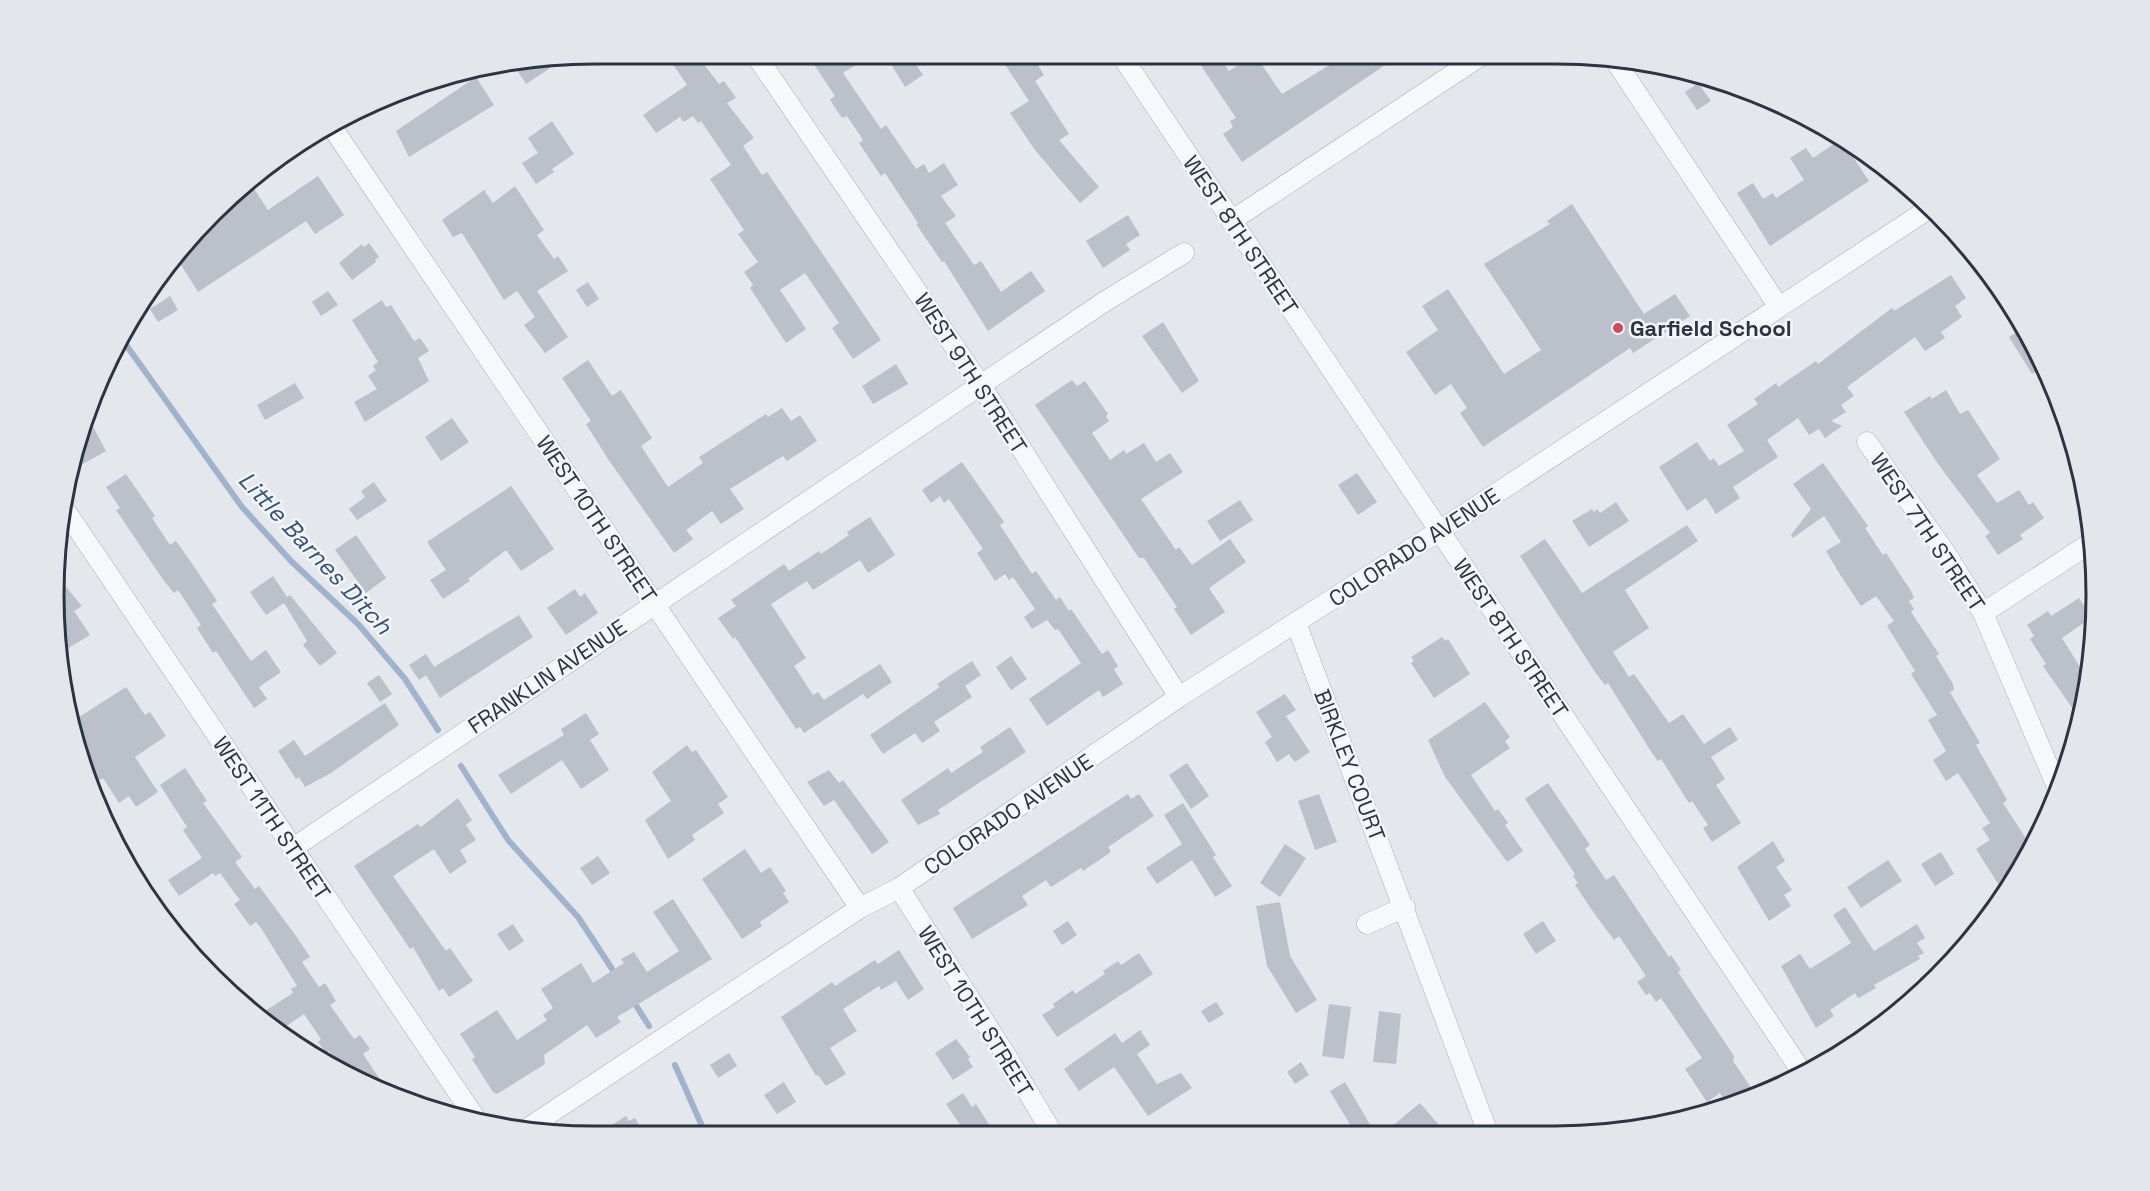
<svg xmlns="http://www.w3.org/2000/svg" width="2150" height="1191" font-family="'Space Grotesk',sans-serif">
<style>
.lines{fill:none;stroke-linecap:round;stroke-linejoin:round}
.stream{stroke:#9fb4cc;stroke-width:6}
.building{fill:#bbc0ca}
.minor-casing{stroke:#a9aeb7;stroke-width:21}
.minor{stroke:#f7f8fa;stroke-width:20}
.poi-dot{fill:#d1495b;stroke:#f4f6f9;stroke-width:2}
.labels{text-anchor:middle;stroke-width:5;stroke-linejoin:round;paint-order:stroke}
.street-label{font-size:22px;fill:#2b3445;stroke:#f4f6f9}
.poi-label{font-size:22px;font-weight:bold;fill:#2b3445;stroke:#f4f6f9;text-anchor:start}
.water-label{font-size:24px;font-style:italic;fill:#34527a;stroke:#f4f6f9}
.rim{fill:none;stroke:#2b3445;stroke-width:3}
</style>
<rect width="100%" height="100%" fill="#e4e7ec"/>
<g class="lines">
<path class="stream" d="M124,342L242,507L291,561L359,625L405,679L438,730
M461,766L508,840L578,917L616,975
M632,999L649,1026
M675,1065L706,1135"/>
</g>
<path class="building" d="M666,54H696L719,84L724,81L736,98L727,103L754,138L743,146L762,175L767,172L881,340L853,359L832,328L839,323L805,273L780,290L806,329L786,343L750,288L753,285L744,272L758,262L738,234L744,230L710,179L731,165L701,121L698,123L693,116L684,122L680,117L656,133L643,115L687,85Z
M807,54H850L857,64L843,73L881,129L886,125L916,169L924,164L929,173L944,163L958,185L941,196L956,216L945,223L974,265L981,261L1001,292L1031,271L1045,291L988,331L944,261L942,262L916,224L918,223L885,173L881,176L859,143L863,140L847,116L842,118L830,100L835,96Z
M885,54H909L923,75L905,87Z
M998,54H1031L1044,75L1035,81L1069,134L1059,140L1099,187L1080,203L1035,150L1010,113L1029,101Z
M1194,55H1218L1229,71L1255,55L1282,94L1346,55H1400L1242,162L1223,134L1233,127L1230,121L1236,118Z
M564,59L526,84L515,67L522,66Z
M476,77L494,105L409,157L396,131Z
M1698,83L1711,101L1697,110L1685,92Z
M552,121L574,154L552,169L554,172L536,184L522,163L538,153L528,138Z
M1841,139L1869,181L1770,246L1737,193L1753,183L1763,199L1773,193L1776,198L1804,180L1790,158L1806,148L1813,158Z
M318,176L344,215L315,234L306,221L198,292L178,260L250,183L268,210Z
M515,186L544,230L537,235L554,259L558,256L568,271L537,291L568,337L545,353L524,325L535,317L517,291L504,300L462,233L453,237L442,220L484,190L493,203Z
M1572,204L1644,314L1675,294L1690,316L1633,353L1630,348L1483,447L1460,413L1467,408L1451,384L1435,395L1406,352L1438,330L1422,306L1448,289L1504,374L1541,350L1484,264L1550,224L1547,221Z
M1128,215L1140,235L1126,244L1130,250L1103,268L1086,241Z
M369,243L379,257L375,260L376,262L352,280L339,263L362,244L364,247Z
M1951,275L1966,298L1955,306L1962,317L1941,332L1945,338L1925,351L1915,337L1847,387L1854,396L1841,405L1846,412L1831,421L1842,426L1825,438L1819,429L1809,435L1798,418L1767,440L1778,457L1733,487L1740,498L1716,514L1706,498L1687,511L1659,467L1697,442L1710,461L1714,458L1719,466L1744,451L1727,425L1758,404L1754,399L1776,383L1778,387L1816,361L1818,364L1892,308L1894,311Z
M588,282L599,299L587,307L576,290Z
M328,291L338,305L321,316L312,302Z
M170,296L178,310L158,322L150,309Z
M382,300L386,307L391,305L414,341L420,338L429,351L418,358L429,381L365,422L354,402L377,389L368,376L376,370L373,366L378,362L352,320Z
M1163,322L1199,381L1182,393L1142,336Z
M2023,328L2044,366L2032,374L2009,337Z
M588,360L612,396L621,390L652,438L641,446L668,487L703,463L699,457L766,414L768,417L782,408L791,421L800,415L817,441L787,461L783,456L730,489L744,509L721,524L712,511L686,530L693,539L674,553L608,459L586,424L591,421L562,378Z
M896,364L908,384L873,404L862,386Z
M1072,380L1077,386L1085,381L1108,414L1106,416L1109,421L1092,433L1110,460L1124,450L1126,454L1144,443L1156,462L1170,453L1183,472L1141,499L1176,550L1179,547L1192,565L1230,539L1246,562L1209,588L1225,612L1191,635L1174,609L1177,607L1144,558H1139L1035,405Z
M295,383L304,398L265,420L257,405Z
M1946,390L1960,414L1968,410L2000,459L1977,475L1997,503L2019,490L2029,505L2033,502L2044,518L2020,535L2023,539L1998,555L1985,536L1990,533L1938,464L1904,412L1930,396L1932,399Z
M452,418L469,442L441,461L425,437Z
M89,419L106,451L83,464L75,449Z
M962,462L1004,522L1000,525L1032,574L1036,571L1056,600L1060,597L1069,611L1071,609L1102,654L1108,650L1118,666L1114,669L1123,684L1103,697L1099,690L1047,726L1029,699L1081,663L1058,629L1055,630L1047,620L1032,629L1024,617L1035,609L1013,577L1009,580L1005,574L995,581L977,553L983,549L949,499L944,503L940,496L931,503L922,490Z
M1823,463L1868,526L1865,528L1883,555L1886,553L1911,591L1914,598L1909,601L1914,609L1911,612L1939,654L1936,656L1953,684L1954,690L1950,692L1980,743L1976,745L2007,800L2003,803L2032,848L2024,866L2004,893L1976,849L1990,840L1982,828L1990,823L1958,773L1946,781L1933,760L1946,751L1928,720L1937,715L1911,674L1915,671L1887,626L1894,621L1876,596L1861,606L1839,573L1826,551L1841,542L1824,516L1793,538L1791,535L1811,509L1793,484Z
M1357,473L1377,502L1358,515L1338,485Z
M126,474L155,516L152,518L170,545L176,541L193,565L217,601L212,604L251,661L266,650L281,672L259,687L267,699L254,708L216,651L213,653L197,628L201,625L178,590L174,593L164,581L116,510L120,508L106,487Z
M374,482L387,501L357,520L349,509L365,497L361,491Z
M511,486L554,549L521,571L506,550L468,579L470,581L443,599L430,580L446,570L427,542Z
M1240,500L1253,520L1220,541L1207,521Z
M1616,502L1629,521L1589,547L1572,521L1592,509L1594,512L1597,509L1600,513Z
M870,517L895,555L868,573L860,560L813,590L807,581L771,604L806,658L794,666L813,695L818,692L824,700L880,664L892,682L867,699L863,694L804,733L800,727L796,729L735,637L733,639L718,618L736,606L731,600L759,581L784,564L789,571L819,551L821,554L849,535L847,532Z
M1687,525L1698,541L1625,590L1649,628L1613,652L1629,677L1634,674L1669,723L1683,714L1704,744L1730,727L1738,740L1711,757L1725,779L1716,785L1741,823L1712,842L1703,828L1708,825L1692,801L1689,803L1661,759L1658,761L1652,753L1608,683L1605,685L1595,672L1520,556L1545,539L1582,593Z
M356,535L386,578L366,593L335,550Z
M273,576L287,597L290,595L337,653L320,666L303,645L307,641L284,603L266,615L250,592Z
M60,580L82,606L74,611L90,635L60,653L55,631Z
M575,589L580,597L585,593L598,613L566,635L547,608Z
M2079,598L2091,618L2062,638L2088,680L2079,718L2043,666L2046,664L2030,639L2034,636L2027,625L2048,611L2051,616Z
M519,615L533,637L440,698L426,675L419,680L409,665L426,654L434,667Z
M1442,637L1445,641L1448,639L1470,674L1434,698L1411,663L1414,661L1411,657Z
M1011,656L1027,679L1011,690L996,667Z
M972,661L981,675L965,686L972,697L934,722L940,731L922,743L915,733L883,754L870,735L940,687L937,684Z
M379,675L392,694L380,702L367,683Z
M126,687L145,715L150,712L166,736L135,757L158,792L136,807L129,796L119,803L103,778L91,785L76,719Z
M1285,694L1296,710L1286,716L1310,752L1295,762L1289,754L1277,762L1265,742L1272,737L1256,712Z
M1485,702L1510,737L1505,741L1510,748L1471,775L1495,811L1498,809L1508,823L1505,825L1523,851L1507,862L1445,777L1428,740Z
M385,703L399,725L331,773L305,787L299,777L296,779L278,751L294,740L305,756Z
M586,713L599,734L590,740L609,770L581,789L562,760L511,794L498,775L564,735L561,729Z
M1010,727L1026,752L938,810L940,814L918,825L901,800L948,768L951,773L983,752L980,747Z
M687,745L692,752L696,750L728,797L718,804L724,813L692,835L695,840L668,859L645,820L671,801L652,772Z
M1187,763L1209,796L1191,809L1169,775Z
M185,768L207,801L203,803L242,857L235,862L255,889L259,886L296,936L310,957L302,962L319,987L325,983L336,1001L330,1005L354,1039L360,1035L370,1049L363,1054L387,1090L344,1072L329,1051L326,1053L318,1042L321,1039L304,1014L282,1029L262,1013L293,993L291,989L297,986L261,928L256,922L250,926L234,904L240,900L220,873L215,876L213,873L179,896L168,880L202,858L183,830L187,827L160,785Z
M829,770L839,783L843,780L889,842L872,854L834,800L824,806L807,782Z
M1548,783L1590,845L1585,849L1606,880L1614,875L1669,957L1671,955L1681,970L1678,972L1734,1056L1733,1061L1754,1092L1752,1094L1753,1096L1730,1108L1720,1093L1707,1102L1685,1069L1702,1058L1661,998L1656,1002L1650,993L1646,995L1637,982L1646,976L1619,936L1614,940L1594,913L1575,885L1578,883L1573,876L1575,874L1525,799Z
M1128,794L1131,799L1139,794L1154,816L1108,847L1111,852L1083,871L1081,868L1051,887L1046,880L1022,896L1028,905L972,939L953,908Z
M1319,794L1337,842L1315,850L1298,801Z
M458,798L472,820L466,825L476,840L460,850L467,862L450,874L434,849L393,876L446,951L450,948L473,981L449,997L443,988L439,991L413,947L410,949L354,866L418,824L421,827Z
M1183,803L1216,855L1213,857L1232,886L1215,897L1192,860L1157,884L1146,868L1182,844L1164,815Z
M1773,841L1785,861L1776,867L1792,890L1784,895L1791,906L1769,921L1737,867Z
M1285,844L1306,858L1280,897L1260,883Z
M745,849L761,873L770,867L786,891L783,893L789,902L760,922L762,926L742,939L702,879Z
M1941,852L1954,874L1935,886L1921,864Z
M598,856L610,873L592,885L580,868Z
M1888,860L1902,881L1861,908L1847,887Z
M673,899L712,959L617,1017L621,1022L596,1038L587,1025L544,1055L545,1064L497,1094L493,1092L472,1059L475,1057L460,1034L497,1010L517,1040L547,1020L543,1015L553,1008L541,989L581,963L593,983L624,963L621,959L634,952L647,972L679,951L653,912Z
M1280,902L1290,956L1317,1000L1296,1013L1267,966L1256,906Z
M1845,907L1874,951L1917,924L1925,938L1917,943L1924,953L1918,956L1920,959L1874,985L1876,988L1864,995L1858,998L1855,993L1830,1010L1834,1016L1816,1028L1781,966L1800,954L1810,969L1851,943L1833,915Z
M1068,921L1077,935L1062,945L1053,931Z
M1543,921L1556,941L1536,954L1523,934Z
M513,924L524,941L509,951L497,934Z
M899,950L924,989L908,1000L896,981L881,990L879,986L843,1009L857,1031L830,1048L846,1074L826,1086L818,1075L816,1076L781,1017L832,982L835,986L875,960L878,964Z
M1139,953L1153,974L1057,1037L1042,1015L1055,1007L1053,1004L1073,990L1075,994L1105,974L1103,971L1118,961L1121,965Z
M1216,1002L1224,1014L1209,1023L1201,1011Z
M1329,1004L1351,1007L1344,1059L1322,1056Z
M1379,1011L1401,1014L1396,1064L1373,1062Z
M1140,1030L1150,1045L1137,1054L1157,1084L1181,1073L1192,1088L1148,1116L1114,1067L1079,1091L1064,1069L1115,1033L1122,1043Z
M956,1039L970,1057L968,1059L973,1067L953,1080L935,1053Z
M729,1053L737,1066L718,1078L710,1065Z
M1301,1062L1309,1075L1295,1084L1287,1072Z
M784,1082L796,1102L777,1114L764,1095Z
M1345,1082L1375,1133H1355L1330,1091Z
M963,1093L972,1107L976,1104L995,1134L967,1135L946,1104Z
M1420,1103L1438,1124L1428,1133H1384Z
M626,1116L629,1121L635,1118L646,1136H594Z"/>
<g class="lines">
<g class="minor-casing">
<path id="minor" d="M755,54L982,387L1179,697
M1121,55L1802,1072
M1614,59L1779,307
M334,130L860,908
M1231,221L1482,55
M1867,442L1945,552L1983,613L2058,789
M67,513L478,1122
M1983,613L2092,542
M1296,623L1488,1133
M293,848L1104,302L1184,253
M899,888L1007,1057L1053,1134
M1367,924L1405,907
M525,1130L860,908L899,888L1179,697L1439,531L1930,208"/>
</g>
<use href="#minor" class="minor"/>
</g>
<circle class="poi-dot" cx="1618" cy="328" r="6"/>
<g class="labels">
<g class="street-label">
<text transform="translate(1241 235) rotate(56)" y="8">WEST 8TH STREET</text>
<text transform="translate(971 373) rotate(57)" y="8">WEST 9TH STREET</text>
<text transform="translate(597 519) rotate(56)" y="8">WEST 10TH STREET</text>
<text transform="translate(1928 532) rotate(56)" y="8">WEST 7TH STREET</text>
<text transform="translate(1414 547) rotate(-33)" y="8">COLORADO AVENUE</text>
<text transform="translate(1511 638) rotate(56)" y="8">WEST 8TH STREET</text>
<text transform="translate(547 676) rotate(-34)" y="8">FRANKLIN AVENUE</text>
<text transform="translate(1350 765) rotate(69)" y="8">BIRKLEY COURT</text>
<text transform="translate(1008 814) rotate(-34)" y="8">COLORADO AVENUE</text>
<text transform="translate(272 818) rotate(56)" y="8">WEST 11TH STREET</text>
<text transform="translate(976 1011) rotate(58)" y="8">WEST 10TH STREET</text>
</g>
<g class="poi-label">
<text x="1630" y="336">Garfield School</text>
</g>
<g class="water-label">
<text transform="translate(315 553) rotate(47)" y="8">Little Barnes Ditch</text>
</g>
</g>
<path d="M0 0H2150V1191H0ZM595 64H1555A531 531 0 0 1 2086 595V595A531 531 0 0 1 1555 1126H595A531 531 0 0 1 64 595V595A531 531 0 0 1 595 64Z" fill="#e4e6eb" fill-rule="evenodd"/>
<path class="rim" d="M595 64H1555A531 531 0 0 1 2086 595V595A531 531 0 0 1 1555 1126H595A531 531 0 0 1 64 595V595A531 531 0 0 1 595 64Z"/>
</svg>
